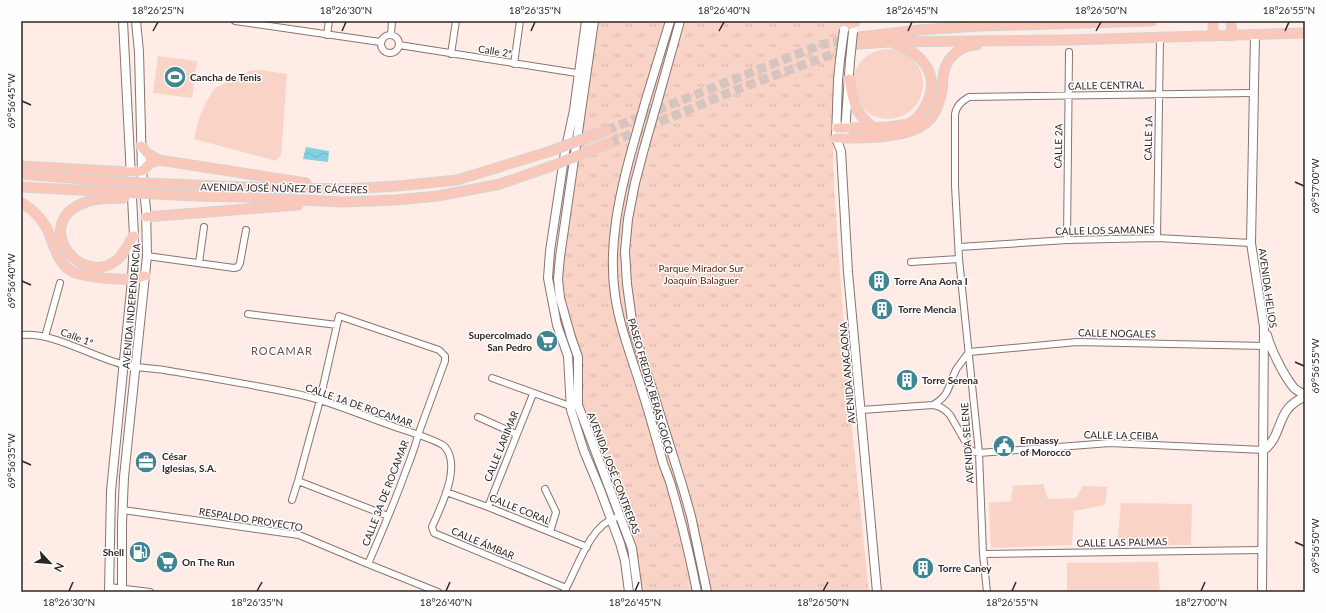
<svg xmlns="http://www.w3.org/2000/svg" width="1326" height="613" font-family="Lato,sans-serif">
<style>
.green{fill:#fad3c7}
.park{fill:url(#park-tufts)}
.water{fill:url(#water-waves)}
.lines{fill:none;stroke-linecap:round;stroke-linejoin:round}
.primary-tunnel{stroke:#d5c4bf;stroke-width:9;stroke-dasharray:9 4.5;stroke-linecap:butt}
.street-casing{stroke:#8a746e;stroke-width:8}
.secondary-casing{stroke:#8a746e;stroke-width:10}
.primary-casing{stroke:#d5d3d3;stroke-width:11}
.street{stroke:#fff;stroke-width:6}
.secondary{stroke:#fff;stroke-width:8}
.primary{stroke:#f9c8ba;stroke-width:9}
.secondary-bridge-casing{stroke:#8a746e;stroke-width:10;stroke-linecap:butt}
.primary-bridge-casing{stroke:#d5d3d3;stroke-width:11;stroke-linecap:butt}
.secondary-bridge{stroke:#fff;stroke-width:8}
.primary-bridge{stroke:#f9c8ba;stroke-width:9}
.ticks{fill:none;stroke:#2e2523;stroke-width:1.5}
.labels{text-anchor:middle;stroke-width:3;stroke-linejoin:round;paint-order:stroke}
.street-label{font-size:10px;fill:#2e2523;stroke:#fefefe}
.poi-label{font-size:10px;font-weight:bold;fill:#2e2523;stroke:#fefefe;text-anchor:start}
.park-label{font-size:10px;fill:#571d0c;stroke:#fefefe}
.neighbourhood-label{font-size:11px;letter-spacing:1px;fill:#66524c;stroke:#fefefe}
.neatline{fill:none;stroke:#2e2523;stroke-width:1.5}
.ticks-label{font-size:10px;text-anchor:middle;fill:#2e2523}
</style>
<defs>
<pattern id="park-tufts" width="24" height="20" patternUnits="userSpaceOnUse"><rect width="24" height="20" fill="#fad3c7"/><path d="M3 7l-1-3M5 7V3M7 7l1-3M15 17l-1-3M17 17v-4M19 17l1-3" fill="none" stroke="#d7b5ab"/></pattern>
<pattern id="water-waves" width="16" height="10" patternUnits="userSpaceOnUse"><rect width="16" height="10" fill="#81d1e3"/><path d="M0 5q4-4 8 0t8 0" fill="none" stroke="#70b3c2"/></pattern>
</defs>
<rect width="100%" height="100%" fill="#ffece6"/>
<path class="green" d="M853 84a35 35 0 1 1 70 0a35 35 0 1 1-70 0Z
M158,56L197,61L192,98L153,93Z
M260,70L287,74L281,155L276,161L194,139L198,121L206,102L215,88L249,71Z
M1043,484L1048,499L1076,498L1083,486L1107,487L1105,505L1074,511L1072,545L991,548L989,503L1011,501L1013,486Z
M1121,503L1192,504L1191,545H1117Z
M1158,562L1160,592H1067V563Z"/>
<path class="park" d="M598,21H843L836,63L833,133V165L836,216L850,410L869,592H642L635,547L584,411C581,392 584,372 580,353C577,334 567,316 563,297C561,285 563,271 564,258Z"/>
<path class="water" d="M306,147L329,151L328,162L303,159Z"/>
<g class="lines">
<path class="primary-tunnel" d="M607,130L820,45L859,37
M610,143L735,90L860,44"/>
<g class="street-casing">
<path id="street" d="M235,21L380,42
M381 44a9 9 0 1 1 18 0a9 9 0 1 1-18 0Z
M327,35L329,21
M391,35L392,21
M399,45L583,74
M451,54L456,21
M514,64L520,21
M1157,238L1160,38
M1067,240L1069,52
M959,247L1067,240L1157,238L1251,243
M147,256L234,268L238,267L240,263L246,230
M911,262L959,259
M199,263L204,227
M248,314L337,325
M21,335C55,332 91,357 125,365C138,368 151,368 164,370C206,377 249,384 292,393C328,400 363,416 398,428C407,431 440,441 445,447C462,467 440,508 432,527L434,533L566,588
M45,337L60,283
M969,352L1077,342L1265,346
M492,378L570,406
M933,405C951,395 948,384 957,368C961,363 965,357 969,352
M861,410L933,405C940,406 945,409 950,415L969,448L972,451L979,453L1110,443L1264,450
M478,417L516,434
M545,489L556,512L550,532
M446,492L488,507L587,547
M292,500L298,481
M488,507L533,394
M123,510L299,535L368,564L438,592
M983,554L1262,550
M368,564C381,534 394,504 405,473C410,460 415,448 418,435L445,361V356L439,350L339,316L320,400L298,481L388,516
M109,587L150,592
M564,592C577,570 589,526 615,518
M987,592L983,554L979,453L959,259L955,186V114C957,105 961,102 969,97L1253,93"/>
</g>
<g class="secondary-casing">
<path id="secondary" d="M586,21L574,110L565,152L550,251L548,278L557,325L568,356L571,410L584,451L599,487L620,543L625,561L629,592
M594,21L560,257L558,279L560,298L571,337L578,357V405L632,548L638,592
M1255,35L1251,243L1264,327L1262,592
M840,60L838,80L836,138L841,151L848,272L877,592
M659,96L680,21
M645,103L670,21
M845,133L850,61
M645,145L635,183L628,219L625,251L627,284L633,328L683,488L691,516L707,592
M632,149C619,196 608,246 615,295C620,330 634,363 644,397C651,419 657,441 663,463C666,472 670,480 672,489C682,523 690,557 697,592
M1267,335C1271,350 1284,376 1294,388C1297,391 1302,393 1305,395
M1264,450C1284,435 1275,408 1305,397
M109,592L111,491L132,280L134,236L123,21
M122,592V524L124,477L147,256L146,209L142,171L139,52L136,21"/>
</g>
<g class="primary-casing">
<path id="primary" d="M1213,21V36
M1231,21L1232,36
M845,28L854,21H856
M859,37L919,30L980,26L1152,21
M860,44L888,42L1069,40L1305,33
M849,79C854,105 853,111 875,129
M837,128C857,128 875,129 895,126C899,125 905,125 910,123C918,119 922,113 926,105C941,76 923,53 895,44
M836,138C860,138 903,139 923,125C935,118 939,104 942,91C943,85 942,78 944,72C947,57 961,45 977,45
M141,146L147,153L159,160L306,183
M21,166L131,172L142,171L150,163L159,160
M245,187L347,189L397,186L457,180L551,151
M245,197L343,202L396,200L438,196L500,184L552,166
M98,199C25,212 75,288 114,262C124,256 127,245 134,236
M21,203C31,207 44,221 48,231C54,245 58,265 73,272C83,276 93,277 103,278C119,279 129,281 145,276
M146,217L298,205"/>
</g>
<use href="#street" class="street"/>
<use href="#secondary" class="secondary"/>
<use href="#primary" class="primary"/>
<g class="secondary-bridge-casing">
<path id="secondary-bridge" d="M840,60L844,30
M850,61L853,32
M645,145L659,96
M632,149L645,103"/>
</g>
<g class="primary-bridge-casing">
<path id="primary-bridge" d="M551,151L607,130
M552,166L610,143
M21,174L121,182L245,187
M21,187L194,196L245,197
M98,199L125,198"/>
</g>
<use href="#secondary-bridge" class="secondary-bridge"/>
<use href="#primary-bridge" class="primary-bridge"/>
</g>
<path class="ticks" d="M153,31L158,22M342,31L346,22M531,31L535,22M719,31L724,22M908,31L912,22M1096,31L1101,22M1285,31L1289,22M22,101L31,105M1295,182L1304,186M22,281L31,285M1295,362L1304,366M22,461L31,465M1295,542L1304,546M69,591L73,582M257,591L262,582M446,591L450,582M635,591L639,582M823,591L828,582M1012,591L1016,582M1201,591L1205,582"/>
<defs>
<g id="stadium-disc" transform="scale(1.15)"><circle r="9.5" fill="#408593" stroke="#fefefe"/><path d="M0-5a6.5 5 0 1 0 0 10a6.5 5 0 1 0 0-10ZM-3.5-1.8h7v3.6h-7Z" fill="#fff"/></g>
<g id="building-disc" transform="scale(1.15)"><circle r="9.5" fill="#408593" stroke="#fefefe"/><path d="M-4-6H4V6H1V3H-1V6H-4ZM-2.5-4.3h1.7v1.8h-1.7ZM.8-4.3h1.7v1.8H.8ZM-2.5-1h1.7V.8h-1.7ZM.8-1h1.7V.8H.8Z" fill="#fff"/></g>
<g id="supermarket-disc" transform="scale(1.15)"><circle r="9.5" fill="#408593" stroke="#fefefe"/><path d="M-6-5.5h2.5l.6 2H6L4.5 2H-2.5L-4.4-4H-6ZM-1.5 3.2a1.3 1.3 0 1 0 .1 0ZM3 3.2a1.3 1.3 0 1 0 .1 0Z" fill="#fff"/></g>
<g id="civic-disc" transform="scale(1.15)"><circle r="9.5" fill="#408593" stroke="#fefefe"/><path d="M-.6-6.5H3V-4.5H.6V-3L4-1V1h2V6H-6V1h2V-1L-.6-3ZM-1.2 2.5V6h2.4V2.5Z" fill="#fff"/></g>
<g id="office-disc" transform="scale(1.15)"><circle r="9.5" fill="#408593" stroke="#fefefe"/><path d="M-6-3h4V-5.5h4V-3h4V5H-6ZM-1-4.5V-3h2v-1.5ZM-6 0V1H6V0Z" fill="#fff"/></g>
<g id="fuel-disc" transform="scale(1.15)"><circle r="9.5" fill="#408593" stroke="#fefefe"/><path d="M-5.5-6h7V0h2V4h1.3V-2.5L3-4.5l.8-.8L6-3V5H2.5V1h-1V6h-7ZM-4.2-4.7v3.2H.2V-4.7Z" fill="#fff"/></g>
</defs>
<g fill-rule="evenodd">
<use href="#stadium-disc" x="175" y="77"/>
<use href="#building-disc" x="879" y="281"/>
<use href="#building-disc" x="882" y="309"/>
<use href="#supermarket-disc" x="547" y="341"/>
<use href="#building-disc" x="907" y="380"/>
<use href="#civic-disc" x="1004" y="446"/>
<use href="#office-disc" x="146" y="462"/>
<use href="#fuel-disc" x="140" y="552"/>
<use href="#supermarket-disc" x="167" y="562"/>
<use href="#building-disc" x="923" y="568"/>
</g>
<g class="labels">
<g class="street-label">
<text transform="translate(495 51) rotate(9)" y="4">Calle 2ª</text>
<text transform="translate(1106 85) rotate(-1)" y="4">CALLE CENTRAL</text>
<text transform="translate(1148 138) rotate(-89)" y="4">CALLE 1A</text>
<text transform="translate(1058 146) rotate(-89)" y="4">CALLE 2A</text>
<text transform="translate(284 188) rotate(1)" y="4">AVENIDA JOSÉ NÚÑEZ DE CÁCERES</text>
<text transform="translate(1105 230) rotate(-1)" y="4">CALLE LOS SAMANES</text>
<text transform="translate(1268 288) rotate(82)" y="4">AVENIDA HELIOS</text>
<text transform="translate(131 306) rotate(-85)" y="4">AVENIDA INDEPENDENCIA</text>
<text transform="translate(1117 333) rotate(1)" y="4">CALLE NOGALES</text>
<text transform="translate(77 337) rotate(21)" y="4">Calle 1ª</text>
<text transform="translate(847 373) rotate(-95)" y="4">AVENIDA ANACAONA</text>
<text transform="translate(651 386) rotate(74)" y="4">PASEO FREDDY BERAS GOICO</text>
<text transform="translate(359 405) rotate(19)" y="4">CALLE 1A DE ROCAMAR</text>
<text transform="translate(1121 435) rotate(1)" y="4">CALLE LA CEIBA</text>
<text transform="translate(967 443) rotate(-94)" y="4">AVENIDA SELENE</text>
<text transform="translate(501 446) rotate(-68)" y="4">CALLE LARIMAR</text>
<text transform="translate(614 473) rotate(69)" y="4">AVENIDA JOSÉ CONTRERAS</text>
<text transform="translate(385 493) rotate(-69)" y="4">CALLE 3A DE ROCAMAR</text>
<text transform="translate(520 509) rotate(22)" y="4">CALLE CORAL</text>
<text transform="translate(251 519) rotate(9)" y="4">RESPALDO PROYECTO</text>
<text transform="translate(1122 542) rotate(-1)" y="4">CALLE LAS PALMAS</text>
<text transform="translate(483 543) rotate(23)" y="4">CALLE ÁMBAR</text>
</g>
<g class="poi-label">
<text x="190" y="81">Cancha de Tenis</text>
<text x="894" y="285">Torre Ana Aona I</text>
<text x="898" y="313">Torre Mencia</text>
<text x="532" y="339" text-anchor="end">Supercolmado<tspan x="532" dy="12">San Pedro</tspan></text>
<text x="922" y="384">Torre Serena</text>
<text x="1020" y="444">Embassy<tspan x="1020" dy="12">of Morocco</tspan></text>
<text x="162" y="460">César<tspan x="162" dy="12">Iglesias, S.A.</tspan></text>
<text x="124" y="556" text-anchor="end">Shell</text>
<text x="182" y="566">On The Run</text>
<text x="938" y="572">Torre Caney</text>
</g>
<g class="park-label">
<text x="701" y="272">Parque Mirador Sur<tspan x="701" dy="12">Joaquín Balaguer</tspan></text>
</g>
<g class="neighbourhood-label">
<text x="282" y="355">ROCAMAR</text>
</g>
</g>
<rect width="1326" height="613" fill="none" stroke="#fefefe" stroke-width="44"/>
<g transform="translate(50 563) rotate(116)" stroke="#fefefe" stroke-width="3" paint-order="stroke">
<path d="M0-3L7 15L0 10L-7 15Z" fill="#2e2523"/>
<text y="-6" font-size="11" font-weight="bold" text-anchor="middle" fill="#2e2523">N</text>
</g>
<rect x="22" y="22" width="1282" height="569" class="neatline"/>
<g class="ticks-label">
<text x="158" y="14">18°26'25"N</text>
<text x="346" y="14">18°26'30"N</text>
<text x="535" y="14">18°26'35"N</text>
<text x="724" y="14">18°26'40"N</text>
<text x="912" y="14">18°26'45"N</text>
<text x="1101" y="14">18°26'50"N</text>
<text x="1289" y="14">18°26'55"N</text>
<text transform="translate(11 101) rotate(-90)" y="4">69°56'45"W</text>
<text transform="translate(1315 186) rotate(-90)" y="4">69°57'00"W</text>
<text transform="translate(11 281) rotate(-90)" y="4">69°56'40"W</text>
<text transform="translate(1315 366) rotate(-90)" y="4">69°56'55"W</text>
<text transform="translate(11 461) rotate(-90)" y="4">69°56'35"W</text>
<text transform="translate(1315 546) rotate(-90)" y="4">69°56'50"W</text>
<text x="69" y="606">18°26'30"N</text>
<text x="257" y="606">18°26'35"N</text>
<text x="446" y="606">18°26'40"N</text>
<text x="635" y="606">18°26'45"N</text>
<text x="823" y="606">18°26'50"N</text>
<text x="1012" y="606">18°26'55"N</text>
<text x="1201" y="606">18°27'00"N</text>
</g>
</svg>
